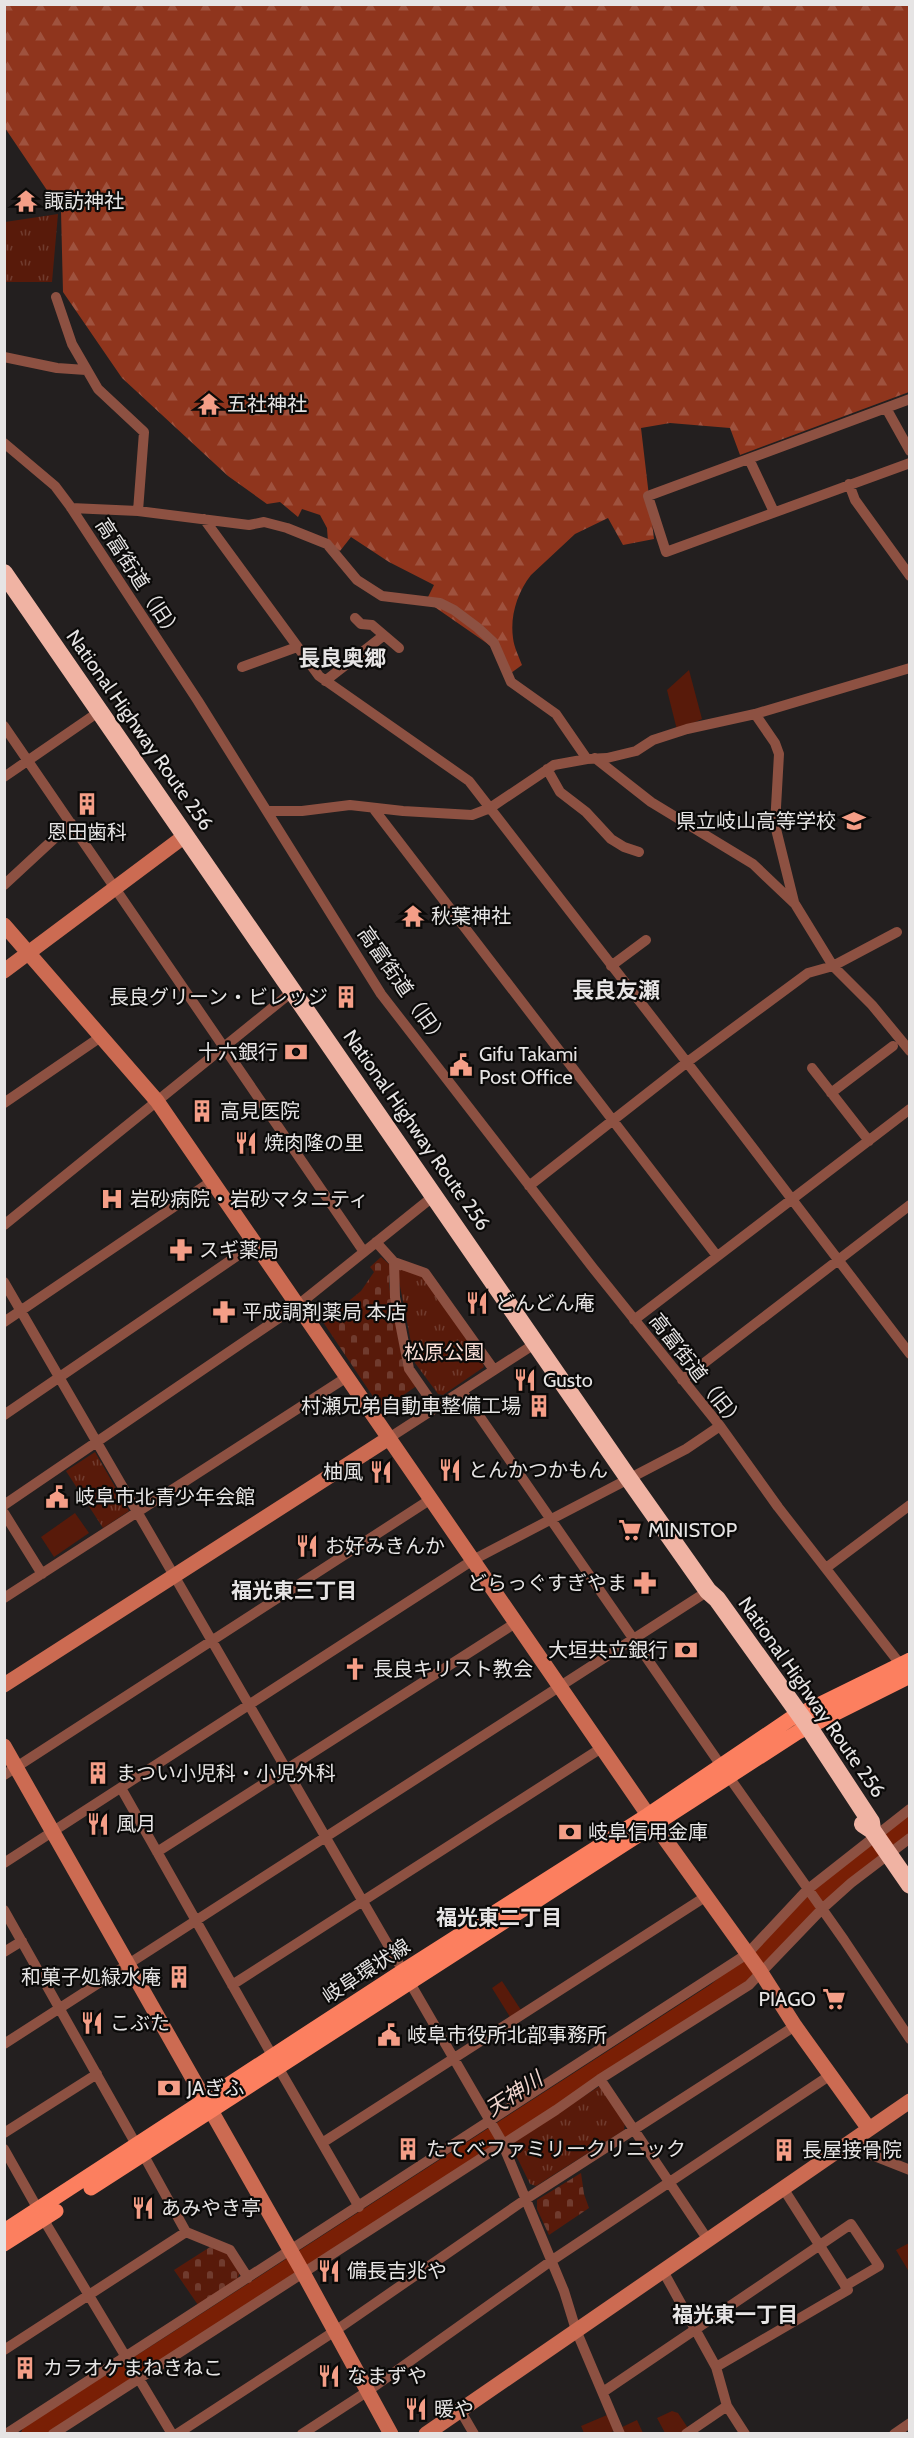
<svg xmlns="http://www.w3.org/2000/svg" width="914" height="2438" font-family="Cabin,'Noto Sans JP',sans-serif">
<style>
.grass{fill:#581a0a}
.forest{fill:url(#forest-firs)}
.cemetery{fill:url(#cemetery-stones)}
.park{fill:url(#park-tufts)}
.lines{fill:none;stroke-linecap:round;stroke-linejoin:round}
.river{stroke:#791f05;stroke-width:20}
.street{stroke:#8d5142;stroke-width:10}
.secondary{stroke:#cc6b52;stroke-width:15}
.primary{stroke:#fc7f5f;stroke-width:15}
.highway{stroke:#f0b3a3;stroke-width:18}
.labels{text-anchor:middle;stroke-width:4.5;stroke-linejoin:round;paint-order:stroke}
.poi-label{font-size:20px;fill:#e6e4e4;stroke:#0b0a09;text-anchor:start}
.street-label{font-size:20px;fill:#e6e4e4;stroke:#0b0a09}
.park-label{font-size:20px;fill:#f8ddd6;stroke:#0b0a09}
.neighbourhood-label{font-size:21px;font-weight:bold;fill:#e6e4e4;stroke:#0b0a09}
.water-label{font-size:21px;font-style:italic;fill:#f0d5ce;stroke:#0b0a09}
.quarter-label{font-size:22px;font-weight:bold;fill:#e6e4e4;stroke:#0b0a09}
</style>
<defs>
<pattern id="forest-firs" width="22" height="20" patternUnits="userSpaceOnUse" patternTransform="scale(1.5)"><rect width="22" height="20" fill="#8f351d"/><path d="M5 1l3.5 6h-7zM16 11l3.5 6h-7z" fill="#9f523e"/></pattern>
<pattern id="cemetery-stones" width="16" height="16" patternUnits="userSpaceOnUse" patternTransform="scale(1.5)"><rect width="16" height="16" fill="#581a0a"/><path d="M2 7V4a2 2 0 0 1 4 0v3zM10 15v-3a2 2 0 0 1 4 0v3z" fill="#703b2e"/></pattern>
<pattern id="park-tufts" width="24" height="20" patternUnits="userSpaceOnUse" patternTransform="scale(1.5)"><rect width="24" height="20" fill="#581a0a"/><path d="M3 7l-1-3M5 7V3M7 7l1-3M15 17l-1-3M17 17v-4M19 17l1-3" fill="none" stroke="#703b2e"/></pattern>
</defs>
<rect width="100%" height="100%" fill="#231f1f"/>
<path class="grass" d="M689,670L702,719L677,730L667,690Z
M75,1513L89,1533L54,1557L41,1537Z
M502,1981L521,2010L510,2017L492,1988Z
M909,2243V2272L896,2250Z
M672,2411L678,2413L688,2428L680,2433H665L657,2418Z
M607,2415L614,2431L609,2433H584L581,2426Z
M637,2420L643,2433H623L620,2428Z"/>
<path class="forest" d="M4,5H909V392L740,455L730,428L670,423L641,428L654,539L623,545L608,518L575,534L531,575C517,593 510,616 513,638C514,647 519,657 522,665L511,673L501,653L426,601L434,585L389,562L351,537L340,551L328,542L327,528L320,515L302,509L298,517L280,502L267,504L228,476L122,378L63,292L61,211L5,128Z"/>
<path class="cemetery" d="M381,1257L390,1265L389,1286L403,1364L418,1385L382,1410L323,1322L361,1291L374,1272L370,1267Z
M581,2173L584,2194L589,2208L549,2235L537,2209V2200Z
M210,2247L227,2253L240,2273L237,2279L198,2305L174,2270Z"/>
<path class="park" d="M58,214L52,282H5V222Z
M401,1268L429,1277L479,1352L484,1367L443,1395L438,1394L415,1363L397,1271Z
M95,1452L129,1511L103,1528L66,1471Z
M600,2086L625,2123L624,2130L536,2186L530,2184L512,2147L516,2139Z"/>
<g class="lines">
<path class="river" d="M31,2434L159,2353L716,1993L763,1955L817,1901L910,1823"/>
<path class="street" d="M56,297L72,344L98,389L144,432L138,511
M4,357L57,368L86,370
M910,399L648,496L666,552L910,463
M886,408L910,451
M4,443L55,486L70,506L198,701L381,994L593,1268L720,1426L778,1507L904,1669
M749,459L774,512
M849,484L855,500L910,576
M71,508L138,511L249,525L264,522L287,528L327,544L357,580L382,596L440,603L454,610L478,628L494,643L511,682L556,714L587,759
M204,519L319,676L469,781L730,1118L910,1354
M355,618L361,624L372,625L399,648
M242,667L297,647
M325,681L383,636
M755,714L775,743L779,754L775,825L794,902
M4,726L364,1252
M595,758L651,802L753,864L795,904L833,966L872,1005L910,1051
M547,769L560,792L586,812L611,839L624,847L639,852
M4,777L100,711
M373,808L717,1256
M268,811H302L350,805L403,811L472,815L490,808L554,765L587,759L607,758L636,751L653,740L687,729L755,714L910,668
M4,885L71,823
M611,966L646,940
M812,1068L869,1141
M831,1093L893,1046
M4,1103L102,1036
M529,1186L686,1063L808,973L833,966L897,932
M4,1225L293,991
M376,1242L394,1262L425,1273L494,1370
M394,1262L395,1297L409,1369L436,1408
M4,1282L501,2140L564,2291L576,2330L620,2434
M634,1320L910,1109
M4,1322L212,1181
M682,1380L910,1205
M462,1391L722,1767
M4,1415L256,1243
M389,1438L536,1343
M4,1505L298,1305L435,1195
M4,1513L42,1574
M826,1568L910,1505
M4,1598L347,1377
M4,1775L431,1499
M729,1777L844,1940L910,2039
M121,1788L273,2057
M157,1852L517,1622
M4,1863L473,1560L686,1449L720,1426
M4,1910L137,2146
M4,1952L22,1941
M232,1985L603,1747
M4,2044L708,1591
M278,2067L359,2207
M600,2079L708,2240
M4,2133L97,2074
M858,2137L872,2155L910,2170
M322,2143L705,1897
M4,2149L48,2227L172,2434
M186,2232L230,2250L248,2278
M663,2271L716,2367L727,2406L745,2434
M4,2350L186,2232L143,2154
M716,2367L848,2290L783,2188
M603,2392L851,2224L879,2266L845,2286
M460,2410L474,2434
M6,2434L747,1954L807,1890L910,1809
M53,2434L556,2110L600,2079L749,1985L822,1909L851,1883L910,1838
M177,2434L335,2331L526,2199L795,2026
M302,2434L368,2391L551,2261L832,2074
M686,2434L727,2406
M894,2434L910,2423"/>
<path class="secondary" d="M4,925L157,1101L655,1825L760,1971L795,2026L869,2129
M4,971L186,835
M4,1685L389,1438
M4,1746L301,2269L391,2434
M426,2434L910,2101"/>
<path class="primary" d="M91,2188L798,1732L910,1676
M4,2231L403,1971L648,1815L790,1719L910,1660
M4,2244L56,2211"/>
<path class="highway" d="M4,573L629,1479L708,1591L717,1599L808,1726L871,1822L872,1830
M863,1824L872,1830L910,1885"/>
</g>
<defs>
<g id="temple-bare" transform="scale(1.8)"><path d="M0-6L5-2H3V0L6.5 2.5H4V6H1.5V3h-3V6H-4V2.5H-6.5L-3 0V-2H-5Z" fill="#f49e87" stroke="#0b0a09" stroke-width="2.5" paint-order="stroke"/></g>
<g id="building-bare" transform="scale(1.8)"><path d="M-4-6H4V6H1V3H-1V6H-4ZM-2.5-4.3h1.7v1.8h-1.7ZM.8-4.3h1.7v1.8H.8ZM-2.5-1h1.7V.8h-1.7ZM.8-1h1.7V.8H.8Z" fill="#f49e87" stroke="#0b0a09" stroke-width="2.5" paint-order="stroke"/></g>
<g id="school-bare" transform="scale(1.8)"><path d="M0-5L7-2L0 1L-7-2ZM-4 1L0 2.5L4 1V4Q0 6-4 4Z" fill="#f49e87" stroke="#0b0a09" stroke-width="2.5" paint-order="stroke"/></g>
<g id="bank-bare" transform="scale(1.8)"><path d="M-6-4H6V4H-6ZM0-2.3a2.3 2.3 0 1 0 0 4.6a2.3 2.3 0 1 0 0-4.6Z" fill="#f49e87" stroke="#0b0a09" stroke-width="2.5" paint-order="stroke"/></g>
<g id="civic-bare" transform="scale(1.8)"><path d="M-.6-6.5H3V-4.5H.6V-3L4-1V1h2V6H-6V1h2V-1L-.6-3ZM-1.2 2.5V6h2.4V2.5Z" fill="#f49e87" stroke="#0b0a09" stroke-width="2.5" paint-order="stroke"/></g>
<g id="restaurant-bare" transform="scale(1.8)"><path d="M-5-6h1v4h1v-4h1v4h1v-4h1v5L-1.5 .5V6h-2V.5L-5-1ZM5-6V6H3V1.5H1.5Q1.5-4 5-6Z" fill="#f49e87" stroke="#0b0a09" stroke-width="2.5" paint-order="stroke"/></g>
<g id="hospital-bare" transform="scale(1.8)"><path d="M-5-5h3v3.5h4V-5h3V5h-3V1.5h-4V5h-3Z" fill="#f49e87" stroke="#0b0a09" stroke-width="2.5" paint-order="stroke"/></g>
<g id="pharmacy-bare" transform="scale(1.8)"><path d="M-2-6h4v4h4v4h-4v4h-4v-4h-4v-4h4Z" fill="#f49e87" stroke="#0b0a09" stroke-width="2.5" paint-order="stroke"/></g>
<g id="supermarket-bare" transform="scale(1.8)"><path d="M-6-5.5h2.5l.6 2H6L4.5 2H-2.5L-4.4-4H-6ZM-1.5 3.2a1.3 1.3 0 1 0 .1 0ZM3 3.2a1.3 1.3 0 1 0 .1 0Z" fill="#f49e87" stroke="#0b0a09" stroke-width="2.5" paint-order="stroke"/></g>
<g id="church-bare" transform="scale(1.8)"><path d="M-1.2-6h2.4v3.5h3.3v2.4h-3.3V6h-2.4V-.1h-3.3v-2.4h3.3Z" fill="#f49e87" stroke="#0b0a09" stroke-width="2.5" paint-order="stroke"/></g>
</defs>
<g fill-rule="evenodd">
<use href="#temple-bare" x="26" y="201"/>
<use href="#temple-bare" x="209" y="404"/>
<use href="#building-bare" x="87" y="804"/>
<use href="#school-bare" x="854" y="821"/>
<use href="#temple-bare" x="413" y="916"/>
<use href="#building-bare" x="346" y="997"/>
<use href="#bank-bare" x="296" y="1052"/>
<use href="#civic-bare" x="461" y="1065"/>
<use href="#building-bare" x="202" y="1111"/>
<use href="#restaurant-bare" x="246" y="1143"/>
<use href="#hospital-bare" x="112" y="1199"/>
<use href="#pharmacy-bare" x="181" y="1250"/>
<use href="#restaurant-bare" x="477" y="1303"/>
<use href="#pharmacy-bare" x="224" y="1312"/>
<use href="#restaurant-bare" x="525" y="1380"/>
<use href="#building-bare" x="539" y="1406"/>
<use href="#restaurant-bare" x="450" y="1470"/>
<use href="#restaurant-bare" x="381" y="1472"/>
<use href="#civic-bare" x="57" y="1497"/>
<use href="#supermarket-bare" x="630" y="1530"/>
<use href="#restaurant-bare" x="307" y="1546"/>
<use href="#pharmacy-bare" x="645" y="1583"/>
<use href="#bank-bare" x="686" y="1650"/>
<use href="#church-bare" x="355" y="1669"/>
<use href="#building-bare" x="98" y="1773"/>
<use href="#restaurant-bare" x="98" y="1824"/>
<use href="#bank-bare" x="570" y="1832"/>
<use href="#building-bare" x="179" y="1977"/>
<use href="#supermarket-bare" x="834" y="1999"/>
<use href="#restaurant-bare" x="92" y="2023"/>
<use href="#civic-bare" x="389" y="2035"/>
<use href="#bank-bare" x="169" y="2088"/>
<use href="#building-bare" x="408" y="2149"/>
<use href="#building-bare" x="784" y="2150"/>
<use href="#restaurant-bare" x="143" y="2208"/>
<use href="#restaurant-bare" x="329" y="2271"/>
<use href="#building-bare" x="25" y="2368"/>
<use href="#restaurant-bare" x="329" y="2376"/>
<use href="#restaurant-bare" x="416" y="2409"/>
</g>
<g class="labels">
<g class="poi-label">
<text x="44" y="208">諏訪神社</text>
<text x="227" y="411">五社神社</text>
<text x="836" y="828" text-anchor="end">県立岐山高等学校</text>
<text x="87" y="839" text-anchor="middle">恩田歯科</text>
<text x="431" y="923">秋葉神社</text>
<text x="328" y="1004" text-anchor="end">長良グリーン・ビレッジ</text>
<text x="278" y="1059" text-anchor="end">十六銀行</text>
<text x="479" y="1061">Gifu Takami<tspan x="479" dy="23">Post Office</tspan></text>
<text x="220" y="1118">高見医院</text>
<text x="264" y="1150">焼肉隆の里</text>
<text x="130" y="1206">岩砂病院・岩砂マタニティ</text>
<text x="199" y="1257">スギ薬局</text>
<text x="495" y="1310">どんどん庵</text>
<text x="242" y="1319">平成調剤薬局 本店</text>
<text x="543" y="1387">Gusto</text>
<text x="521" y="1413" text-anchor="end">村瀬兄弟自動車整備工場</text>
<text x="468" y="1477">とんかつかもん</text>
<text x="363" y="1479" text-anchor="end">柚風</text>
<text x="75" y="1504">岐阜市北青少年会館</text>
<text x="648" y="1537">MINISTOP</text>
<text x="325" y="1553">お好みきんか</text>
<text x="627" y="1590" text-anchor="end">どらっぐすぎやま</text>
<text x="668" y="1657" text-anchor="end">大垣共立銀行</text>
<text x="373" y="1676">長良キリスト教会</text>
<text x="116" y="1780">まつい小児科・小児外科</text>
<text x="116" y="1831">風月</text>
<text x="588" y="1839">岐阜信用金庫</text>
<text x="161" y="1984" text-anchor="end">和菓子処緑水庵</text>
<text x="816" y="2006" text-anchor="end">PIAGO</text>
<text x="110" y="2030">こぶた</text>
<text x="407" y="2042">岐阜市役所北部事務所</text>
<text x="187" y="2095">JAぎふ</text>
<text x="426" y="2156">たてべファミリークリニック</text>
<text x="802" y="2157">長屋接骨院</text>
<text x="161" y="2215">あみやき亭</text>
<text x="347" y="2278">備長吉兆や</text>
<text x="43" y="2375">カラオケまねきねこ</text>
<text x="347" y="2383">なまずや</text>
<text x="434" y="2416">暖や</text>
</g>
<g class="street-label">
<text transform="translate(139 579) rotate(57)" y="7">高富街道（旧）</text>
<text transform="translate(140 730) rotate(55)" y="7">National Highway Route 256</text>
<text transform="translate(403 986) rotate(55)" y="7">高富街道（旧）</text>
<text transform="translate(417 1130) rotate(55)" y="7">National Highway Route 256</text>
<text transform="translate(697 1371) rotate(52)" y="7">高富街道（旧）</text>
<text transform="translate(812 1697) rotate(55)" y="7">National Highway Route 256</text>
<text transform="translate(366 1971) rotate(-33)" y="7">岐阜環状線</text>
</g>
<g class="park-label">
<text x="444" y="1359">松原公園</text>
</g>
<g class="neighbourhood-label">
<text x="294" y="1598">福光東三丁目</text>
<text x="499" y="1925">福光東二丁目</text>
<text x="735" y="2322">福光東一丁目</text>
</g>
<g class="water-label">
<text transform="translate(514 2094) rotate(-33)" y="7">天神川</text>
</g>
<g class="quarter-label">
<text x="342" y="666">長良奥郷</text>
<text x="616" y="998">長良友瀬</text>
</g>
</g>
<rect width="914" height="2438" fill="none" stroke="#e6e4e4" stroke-width="12"/>
</svg>
